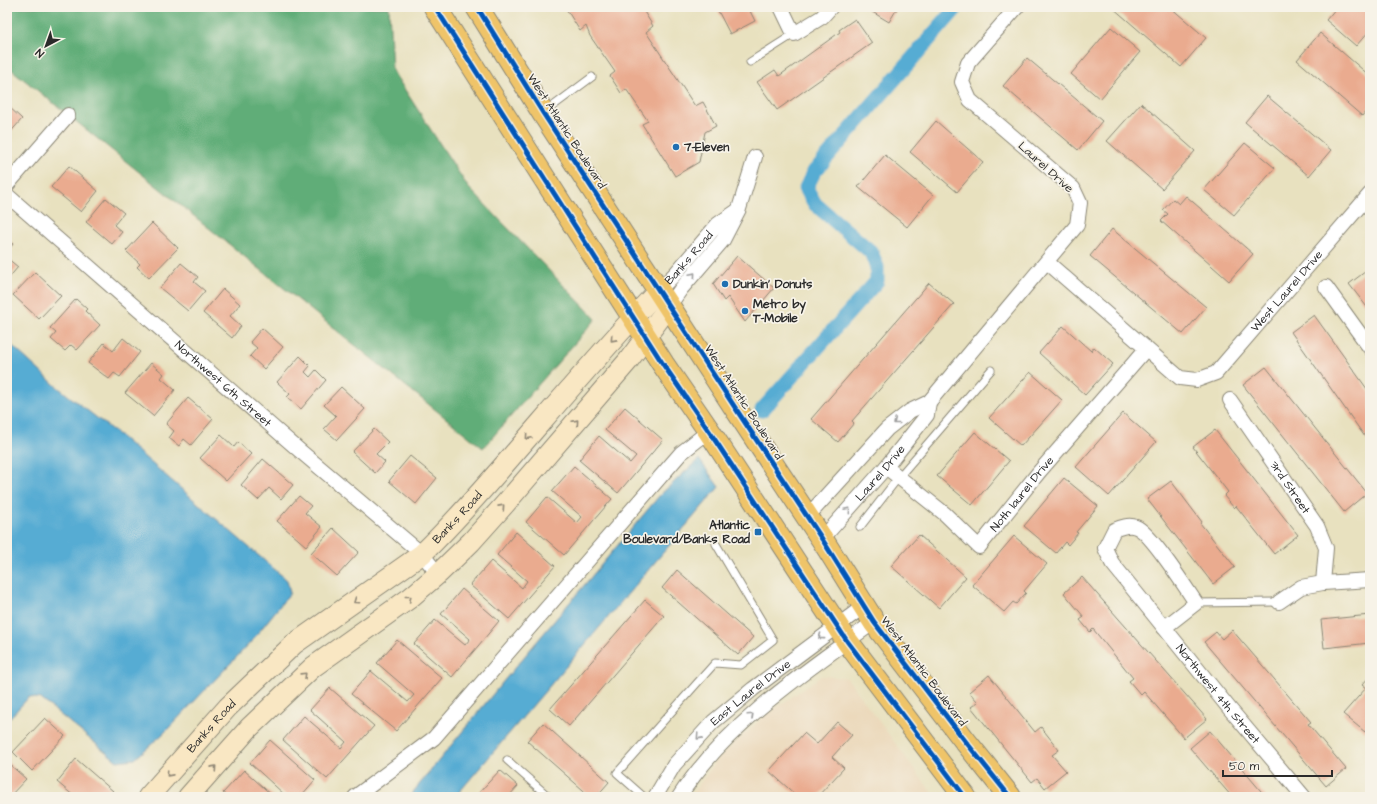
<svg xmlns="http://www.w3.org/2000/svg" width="1377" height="804" font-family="'Architects Daughter',sans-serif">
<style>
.built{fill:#ebd8ba}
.forest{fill:#60ad78;stroke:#466c52}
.water{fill:#57acd3;stroke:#416c7f}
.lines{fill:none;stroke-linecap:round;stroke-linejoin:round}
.canal{stroke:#57acd3;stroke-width:15}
.building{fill:#eaab8f}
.lane-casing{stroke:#8a8675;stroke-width:9}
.street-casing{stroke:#8a8675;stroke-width:16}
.secondary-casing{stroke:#8a8675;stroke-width:22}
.primary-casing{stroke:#8a8675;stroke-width:24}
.lane{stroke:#fff;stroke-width:7}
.street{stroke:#fff;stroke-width:14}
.secondary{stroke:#f9e7c3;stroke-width:20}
.primary{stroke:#efc469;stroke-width:22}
.cycleway-casing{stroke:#f7f3e8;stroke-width:8}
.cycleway{stroke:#0057b8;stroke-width:5}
.oneway{stroke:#a0a0a0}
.oneway2{stroke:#928977}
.poi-dot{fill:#1f6fb2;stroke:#f7f3e8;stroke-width:1.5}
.labels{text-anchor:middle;stroke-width:3.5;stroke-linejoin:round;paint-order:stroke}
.street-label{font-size:12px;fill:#2b2b2b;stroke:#f7f3e8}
.poi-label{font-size:12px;font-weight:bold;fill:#2b2b2b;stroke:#f7f3e8;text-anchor:start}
</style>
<rect width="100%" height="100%" fill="#f7f3e8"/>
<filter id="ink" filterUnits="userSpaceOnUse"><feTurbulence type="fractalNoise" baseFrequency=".025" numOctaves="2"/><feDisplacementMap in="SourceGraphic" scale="8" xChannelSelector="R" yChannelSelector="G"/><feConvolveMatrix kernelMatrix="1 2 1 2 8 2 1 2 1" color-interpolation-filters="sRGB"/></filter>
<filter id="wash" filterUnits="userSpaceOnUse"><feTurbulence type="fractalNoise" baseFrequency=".012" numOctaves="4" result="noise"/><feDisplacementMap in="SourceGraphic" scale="16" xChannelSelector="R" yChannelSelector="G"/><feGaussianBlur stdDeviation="0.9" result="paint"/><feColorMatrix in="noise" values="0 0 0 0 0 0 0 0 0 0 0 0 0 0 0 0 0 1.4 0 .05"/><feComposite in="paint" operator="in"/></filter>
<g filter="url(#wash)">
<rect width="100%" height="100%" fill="#e8e1bf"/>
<path class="built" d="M821,676L847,678L935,797H690L718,759L762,718Z"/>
<path class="forest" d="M7,7H389L392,70L468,187L596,319L483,448L7,66Z"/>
<path class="water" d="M7,341L55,385L120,436L287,580L290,593L250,643L164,733L135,759L117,761L41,699L29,697L7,721Z
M699,459L719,487L455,797H409L502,683L660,495Z"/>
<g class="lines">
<path class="canal" d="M762,410L877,281V267L871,252L815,204L806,188L814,172L957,7"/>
</g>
<g id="blocks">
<path class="building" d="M565,7H641L653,26L646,32L695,106L703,102L716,126L705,132L699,162L675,176L642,124L648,121L626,89L621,93L610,76L615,72L590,36L586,26L580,31Z
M716,7H748L755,21L730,34Z
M864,7H898L889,22Z
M1112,7H1170L1206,38L1181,67Z
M1337,7H1370V30L1356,46L1326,20Z
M855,19L872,43L777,110L757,82L775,70L779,76L840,32L839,30Z
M1111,27L1140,52L1100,99L1071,74Z
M1320,33L1370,76V106L1362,116L1297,60Z
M1027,58L1102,121L1078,150L1003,86Z
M1267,96L1331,150L1309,176L1245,122Z
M1141,103L1195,151L1162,189L1107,141Z
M7,105L22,119L7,136Z
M936,121L983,162L957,192L910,152Z
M1245,143L1275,168L1234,215L1204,190Z
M885,155L933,195L907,227L858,187Z
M69,166L98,191L81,212L51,187Z
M1186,196L1253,254L1229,281L1161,221L1168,214L1163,210L1173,199L1179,204Z
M106,198L124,213L114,225L122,232L112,244L86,222Z
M152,223L178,248L149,278L137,267L140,264L126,251Z
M1112,229L1206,307L1183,334L1090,256Z
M7,239L13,244L7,252Z
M737,256L774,288L745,322L728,297L724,301L713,284Z
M7,258L18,267L7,280Z
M181,263L198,277L194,282L205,291L188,311L160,288Z
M1370,268V311L1349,284Z
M35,272L61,296L39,319L13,295Z
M929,283L954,304L852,421L854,423L838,442L811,419Z
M223,289L240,304L230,316L241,326L232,338L203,313Z
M76,299L87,309L85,311L100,325L77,350L71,345L65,351L51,339L56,333L50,328Z
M1314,315L1370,393V444L1291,332Z
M1063,326L1091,351L1094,347L1113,364L1085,395L1039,353Z
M262,328L283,347L264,369L250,356L257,348L250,342Z
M123,338L140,352L120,377L114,373L109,379L88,363L104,343L113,351Z
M300,356L310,366L305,372L310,377L316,370L326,380L301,409L287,397L290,394L277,382Z
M151,363L164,374L161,378L175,390L153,416L125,393Z
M1266,367L1367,493L1344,512L1243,385Z
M1030,372L1062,400L1021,446L989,418Z
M341,387L365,409L337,440L324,429L336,416L324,405Z
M188,398L213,419L191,445L184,439L179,446L169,438L174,431L166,424Z
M625,407L663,440L618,493L579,460L599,436L630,463L636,456L605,430Z
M1123,413L1156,442L1109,496L1076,467Z
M374,429L388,442L376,454L385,462L375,473L352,452Z
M1215,430L1298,535L1274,554L1236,506L1234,508L1224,496L1228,492L1193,447Z
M975,432L1009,461L972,505L937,476Z
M221,435L234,447L238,442L251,454L226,481L200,458Z
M410,456L437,478L416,504L389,481Z
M263,459L293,485L281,499L269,488L258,500L241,485Z
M574,466L612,499L564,555L526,522L547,497L577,523L582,517L552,491Z
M1064,478L1098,506L1076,532L1078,533L1068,545L1065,542L1056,553L1024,526Z
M1171,481L1202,522L1200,523L1235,567L1213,584L1147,499Z
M299,496L311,506L305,513L322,527L306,546L277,521Z
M333,528L359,552L337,576L311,553Z
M516,532L555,566L509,619L470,585L491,561L522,588L527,581L497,555Z
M919,535L966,577L939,608L891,566Z
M1014,536L1047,564L1024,591L1026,593L1016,604L1013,602L1004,612L972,585Z
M677,570L753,637L738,655L662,588Z
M1082,577L1207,719L1184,738L1144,692L1141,695L1129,681L1133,678L1093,629L1090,632L1080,620L1084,617L1064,593Z
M462,589L499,621L452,677L414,644L435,620L465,645L470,639L441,614Z
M645,600L664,616L569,726L550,709Z
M1370,615V643L1324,648L1321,620Z
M1232,630L1311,722L1308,724L1346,769L1326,786L1204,642L1216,632L1222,639Z
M397,640L442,678L396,731L351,694L371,671L408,702L414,695L377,663Z
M989,675L1035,732L1041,727L1059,750L1052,755L1066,771L1045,788L1037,778L1032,782L971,707L978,702L969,692Z
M1370,676V726L1365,732L1343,714L1366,688L1362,685Z
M330,688L374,726L327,779L283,740L304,716L341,748L346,742L310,710Z
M45,718L65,736L32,771L13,752Z
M837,722L852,735L832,757L844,768L817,797H798L769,771L804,733L817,744Z
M543,723L609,782L596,797H591L527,741Z
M1210,731L1266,797H1232L1190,748Z
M270,740L315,780L300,797H285L286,796L250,763Z
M76,759L113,791L108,797H75L57,782Z
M7,762L26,779L9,797H7Z
M244,770L274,797H228L223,793Z
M500,770L518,786L508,797H475Z"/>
</g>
</g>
<g filter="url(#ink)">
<use href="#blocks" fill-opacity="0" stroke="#8a8675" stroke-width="1"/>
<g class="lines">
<g class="lane-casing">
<path id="lane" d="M750,62L794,34
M545,112L592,77
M860,527L898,478L991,370
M1196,603L1279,602
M507,760L549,797
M644,797L617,773L715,663L741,665L773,640L716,544"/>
</g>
<g class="street-casing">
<g id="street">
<path d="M781,7L794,34L822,17L831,7"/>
<path d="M7,185L68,115"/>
<path id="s1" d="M7,195L299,450L422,554L438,574"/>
<path id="s2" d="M1047,262L1180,378L1197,380L1216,373L1370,194"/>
<path d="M1326,287L1370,348"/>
<path id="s3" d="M659,290L675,274L718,224L737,211"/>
<path d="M669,306L681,289L723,240L739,209L755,157"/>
<path id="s4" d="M1230,400L1317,526L1326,548L1323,583"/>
<path id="s5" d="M886,467L945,514L979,547L1039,472L1146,349"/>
<path d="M807,517L887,429L910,411L929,402L1077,225L1080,203L1073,188L970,100L962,82L968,63L1017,7"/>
<path id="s6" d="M822,539L886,467L927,415L929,402"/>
<path d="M1279,602L1301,587L1323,583L1370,580"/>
<path id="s7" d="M1164,628L1196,603C1186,588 1150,532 1136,527C1129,524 1121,527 1114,530L1105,548L1112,563L1229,708L1304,797"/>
<path d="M355,797L434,738L681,453L709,431"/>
<path id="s8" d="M655,797L674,765L713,722L753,689L864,606"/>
<path d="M679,797C724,726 806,671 874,622"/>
</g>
</g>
<g class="secondary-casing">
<g id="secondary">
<path id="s9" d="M148,797L228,707L294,644L422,554C458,519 491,480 524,442C568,391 612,339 659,290"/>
<path d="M188,797L249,728L313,667L410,598L438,574L471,542L505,504L628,361L669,306"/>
</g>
</g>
<g class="primary-casing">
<path id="primary" d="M435,7L663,364L709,431L847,641L965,797
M477,7L543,113L734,406L822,539L874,622L966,742L1010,797"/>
</g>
<use href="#lane" class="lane"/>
<use href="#street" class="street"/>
<use href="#secondary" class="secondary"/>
<use href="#primary" class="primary"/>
<g class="cycleway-casing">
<path id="cycleway" d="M435,7L663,364L709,431L847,641L965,797
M477,7L543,113L734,406L822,539L874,622L966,742L1010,797"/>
</g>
<use href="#cycleway" class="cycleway"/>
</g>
<defs><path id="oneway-chevron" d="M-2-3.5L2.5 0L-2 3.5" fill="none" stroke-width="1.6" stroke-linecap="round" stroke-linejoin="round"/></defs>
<g class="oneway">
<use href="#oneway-chevron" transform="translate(693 275) rotate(-49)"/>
<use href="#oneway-chevron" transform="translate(896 422) rotate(141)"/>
<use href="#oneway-chevron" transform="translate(848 510) rotate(-49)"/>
<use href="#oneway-chevron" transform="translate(821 637) rotate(144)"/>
<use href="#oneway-chevron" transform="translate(751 716) rotate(-43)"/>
<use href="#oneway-chevron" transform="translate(699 737) rotate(132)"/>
</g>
<g class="oneway2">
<use href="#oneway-chevron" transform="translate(613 339) rotate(132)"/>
<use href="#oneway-chevron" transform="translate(576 422) rotate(-49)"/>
<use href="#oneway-chevron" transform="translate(528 437) rotate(131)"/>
<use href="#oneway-chevron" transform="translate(502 507) rotate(-48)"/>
<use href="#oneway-chevron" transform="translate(409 598) rotate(-38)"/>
<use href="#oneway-chevron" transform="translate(356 601) rotate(145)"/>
<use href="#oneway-chevron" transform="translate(304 675) rotate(-44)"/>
<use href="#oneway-chevron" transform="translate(214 768) rotate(-48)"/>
<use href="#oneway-chevron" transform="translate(169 774) rotate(132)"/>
</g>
</g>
<g class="poi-dot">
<circle cx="676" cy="147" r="4"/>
<circle cx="725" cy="284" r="4"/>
<circle cx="745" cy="311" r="4"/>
<rect x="754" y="528" width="8" height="8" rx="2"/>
</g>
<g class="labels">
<g class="street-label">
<text transform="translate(567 131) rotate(57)" y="4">West Atlantic Boulevard</text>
<text transform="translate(1046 167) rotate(42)" y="4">Laurel Drive</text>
<text dy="4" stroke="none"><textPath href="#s3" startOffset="44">Banks Road</textPath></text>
<text dy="4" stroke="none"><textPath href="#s2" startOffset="322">West Laurel Drive</textPath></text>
<text dy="4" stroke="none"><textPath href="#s1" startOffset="287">Northwest 6th Street</textPath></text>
<text transform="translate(744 402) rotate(57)" y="4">West Atlantic Boulevard</text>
<text dy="4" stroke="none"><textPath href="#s6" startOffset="88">Laurel Drive</textPath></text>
<text dy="4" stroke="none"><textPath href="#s4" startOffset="106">3rd Street</textPath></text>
<text dy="4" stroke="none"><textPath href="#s5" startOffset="191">Noth laurel Drive</textPath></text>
<text dy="4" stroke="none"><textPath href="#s9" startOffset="419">Banks Road</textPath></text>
<text transform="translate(924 671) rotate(53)" y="4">West Atlantic Boulevard</text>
<text dy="4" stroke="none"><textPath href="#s8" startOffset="143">East Laurel Drive</textPath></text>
<text dy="4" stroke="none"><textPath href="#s7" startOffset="366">Northwest 4th Street</textPath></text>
<text dy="4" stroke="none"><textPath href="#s9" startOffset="95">Banks Road</textPath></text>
</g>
<g class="poi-label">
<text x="684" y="151">7-Eleven</text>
<text x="733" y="288">Dunkin' Donuts</text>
<text x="753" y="308">Metro by<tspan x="753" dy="14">T-Mobile</tspan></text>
<text x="750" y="529" text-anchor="end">Atlantic<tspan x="750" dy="14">Boulevard/Banks Road</tspan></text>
</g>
</g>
<rect width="1377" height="804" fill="none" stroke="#f7f3e8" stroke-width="24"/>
<g transform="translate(46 46) rotate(221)" stroke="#f7f3e8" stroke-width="3" paint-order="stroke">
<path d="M0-3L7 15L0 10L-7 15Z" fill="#2b2b2b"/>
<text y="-6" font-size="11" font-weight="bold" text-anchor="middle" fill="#2b2b2b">N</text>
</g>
<path d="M1223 770v6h109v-6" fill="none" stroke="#2b2b2b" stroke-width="2"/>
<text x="1229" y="770" font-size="12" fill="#2b2b2b" stroke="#f7f3e8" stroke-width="3" paint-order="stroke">50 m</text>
</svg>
